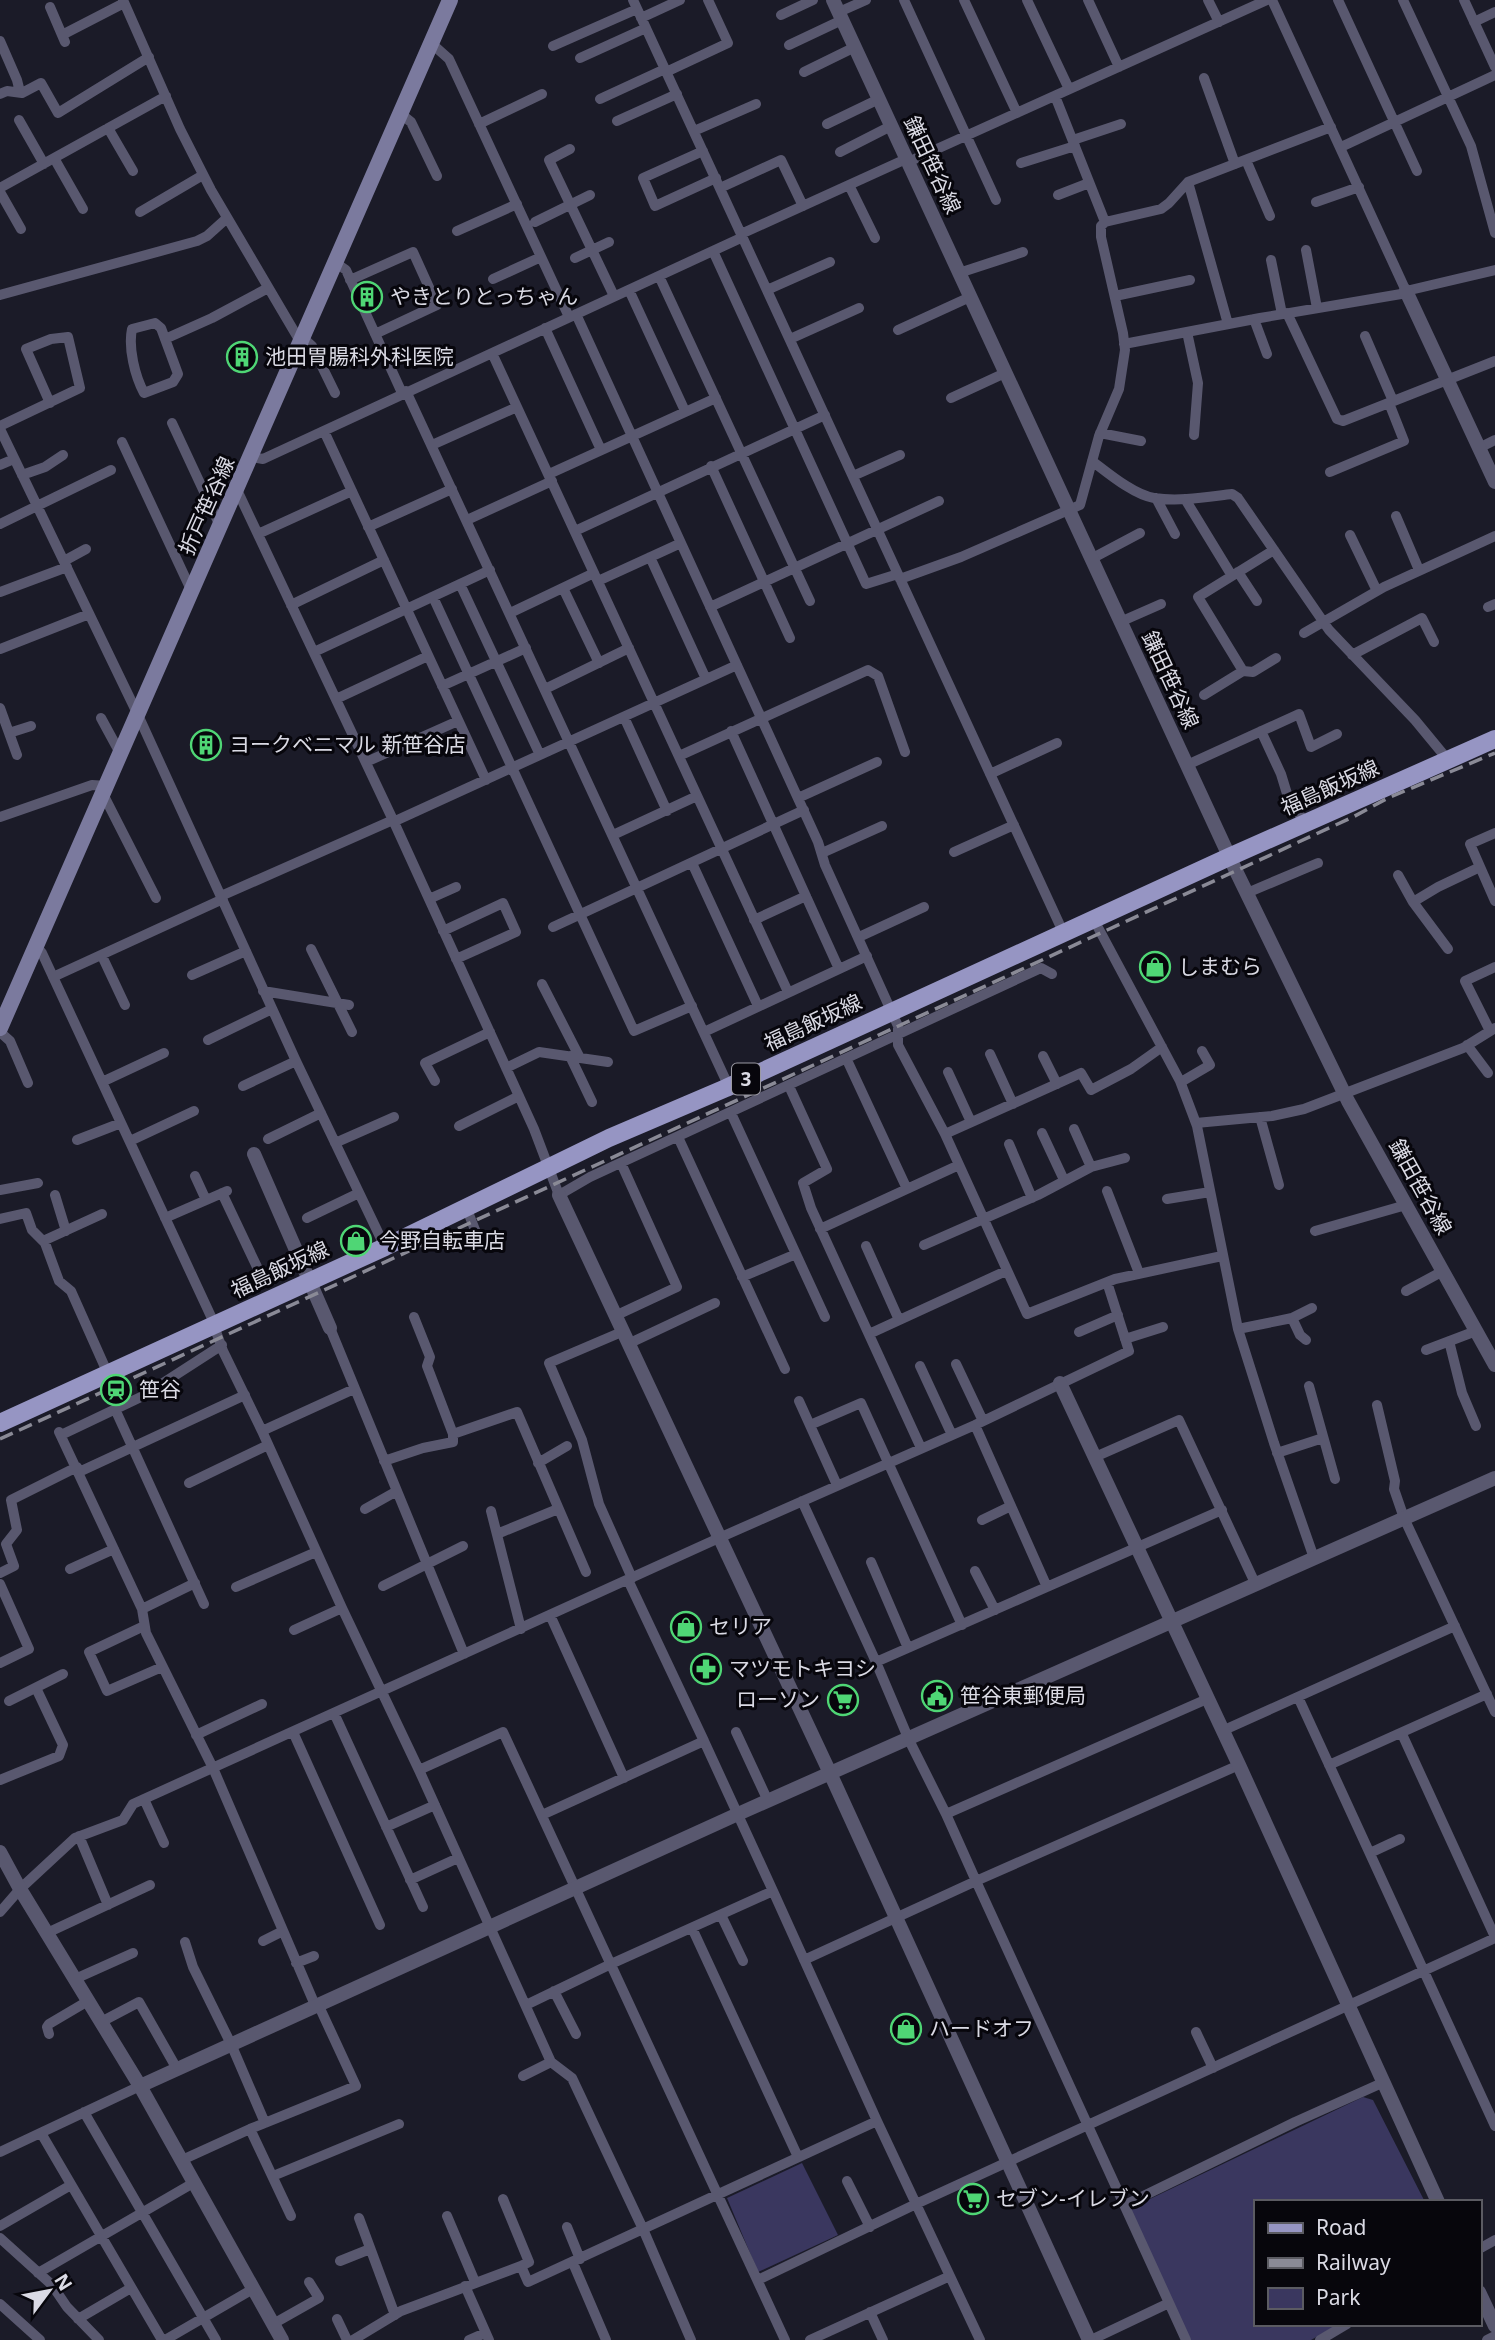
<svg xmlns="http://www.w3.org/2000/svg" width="1495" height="2340" font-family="'Noto Sans','Noto Sans JP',sans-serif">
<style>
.green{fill:#3a375f}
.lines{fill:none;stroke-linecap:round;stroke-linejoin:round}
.minor{stroke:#59586f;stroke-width:10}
.tertiary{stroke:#59586f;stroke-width:14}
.secondary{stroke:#7b7a9e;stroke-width:16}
.primary{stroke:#9695c3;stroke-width:18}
.rail{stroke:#8a8a96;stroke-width:3.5;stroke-dasharray:14 7;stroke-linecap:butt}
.labels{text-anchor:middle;stroke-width:6;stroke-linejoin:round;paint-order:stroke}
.shield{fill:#07060c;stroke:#9b9aa3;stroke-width:2}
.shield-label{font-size:19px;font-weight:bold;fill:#dadae4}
.street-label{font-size:21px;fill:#dadae4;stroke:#07060c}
.poi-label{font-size:21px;fill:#dadae4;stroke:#07060c;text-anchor:start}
</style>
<rect width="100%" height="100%" fill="#1b1b28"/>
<path class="green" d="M1363,2097L1373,2100L1425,2202H1255V2324H1339L1311,2340H1188L1129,2209Z
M802,2163L838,2235L758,2272L727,2198Z"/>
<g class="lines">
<path class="minor" d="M123,0L180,129L211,190L301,343
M633,0L1064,934
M904,0L996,200
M964,0L1017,113
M1027,0L1069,89
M1088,0L1119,67
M1208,0L1219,22
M1272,0L1406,291L1495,270
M1338,0L1417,171
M1403,0L1471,146L1495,233
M1464,0L1495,67
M50,7L65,42
M839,12L866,0
M781,15L813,0
M641,18L680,0
M1474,22L1495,12
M62,35L124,3
M0,41L17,80L20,92
M431,43L449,59L569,317
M789,45L842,20
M553,46L637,9
M580,58L646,28
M666,72L728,43L708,0
M804,72L855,47
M1204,78L1235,164
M0,94L7,91L22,93L41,83L58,113L149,57
M1055,96L1105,222
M600,99L665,69
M401,114L411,122L437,176
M19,120L44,164
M617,121L677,94
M479,124L542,94
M827,124L879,99
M108,128L133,171
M694,131L756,104
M1073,140L1121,124
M1341,147L1495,75
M570,149L549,160L614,296
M703,151L643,178L655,206L716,178
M840,152L891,126
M54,158L83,209
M1246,160L1270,216
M908,162L1267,0
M1021,163L1075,146
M1188,182L1228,324
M849,185L875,238
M0,188L166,96
M720,188L781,160L803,206
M0,192L21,229
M1058,195L1089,183
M1316,202L1359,187
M140,212L203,175
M535,222L590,195
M457,231L517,204
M741,234L906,159
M1306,250L1317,308
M713,251L866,584L898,574
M575,258L609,242
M1271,260L1282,314
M336,263L346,270L402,393
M959,273L1023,252
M659,276L810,601
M493,279L541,257
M350,280L413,252L437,305L375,334
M629,290L685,411
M767,290L830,262
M0,295L197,241L207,236L227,218
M1115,296L1190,280
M1287,313L1337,419L1343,421L1495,361
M576,314L818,842L825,865L898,1026V1045L945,1134L1027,1314L1115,1279L1222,1256
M1254,319L1267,354
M155,323L161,328L178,374L173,382L144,393C135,376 128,348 132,329Z
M545,328L601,450
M898,330L970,297
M1187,332L1198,383L1194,435
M1365,336L1393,401
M303,338L312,346L335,393
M165,339L212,318L268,288
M790,339L859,308
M1124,344L1260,318L1407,293
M492,353L788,992
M406,391L729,1087
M951,398L1005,373
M172,423L220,526
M0,426L80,388L68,337L51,339L26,349L50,403
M0,429L138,715L296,1061L385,1247
M324,431L486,780
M1100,433L1141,441
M122,442L192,592
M432,445L517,407
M1479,448L1495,440
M251,457L263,459L743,237
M1092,461C1108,473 1134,495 1154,498C1179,502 1207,497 1232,494L1238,498L1329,630L1415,720L1448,760
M0,465L14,459
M711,466L790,638
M1330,472L1404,441L1389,403
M549,474L716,398
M22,475L45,467L63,455
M853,476L900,455
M237,490L393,820L534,1129L559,1195L590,1177L1041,968L1052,974
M1156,498L1175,534
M1185,499L1232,576
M1396,516L1419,570
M467,520L552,481
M0,524L111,470
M368,527L452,489
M575,531L825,415
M258,534L352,491
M1350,535L1377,591
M650,557L706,679
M1091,559L1140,533
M64,561L86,549
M1238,572L1257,601
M900,579L961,557L1080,505L1099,436L1119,389L1125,350L1123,333L1101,237V226L1105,222L1161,209L1169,203L1188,182L1331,127
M598,581L681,543
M460,584L540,755
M563,588L599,663
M0,592L67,567
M433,597L634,1031L692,1006
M291,605L384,560
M710,607L939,501
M1488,607L1495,604
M510,613L594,573
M1120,622L1161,604
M1304,633L1384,587L1495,536
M0,649L89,614
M314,652L490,570
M1352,655L1422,618L1434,642
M1243,671L1253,672L1276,658
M442,686L526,648
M545,689L629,648
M1204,695L1243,671L1198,597L1274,550
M336,699L428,656
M0,708L17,755
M624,717L667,811
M101,718L120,753
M731,731L839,969
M1261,731L1281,774L1288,797L1305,823
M9,733L31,726
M679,756L868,670L878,676L905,752
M366,762L458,721
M1187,765L1299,714L1311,747L1337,734
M990,774L1057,743
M103,794L156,898
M798,798L877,762
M0,817L92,785L107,786
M393,822L737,665
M1495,833L1470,844L1495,901
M613,835L697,796
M954,852L1014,825
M822,853L882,826
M692,863L758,1006
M1398,875L1413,902L1448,949
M1247,893L1318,863
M221,896L393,820
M429,899L456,887
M1413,902L1438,887L1480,867
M754,920L806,896
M1094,920L1180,1081L1197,1126L1238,1329L1274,1443L1314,1558
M553,927L804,810
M443,931L503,903L516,932L456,959
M859,937L924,907
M36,946L42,953L215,1325
M311,949L352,1032
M102,956L125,1005
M192,975L246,951
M53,977L223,899
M542,984L580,1058
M263,991L349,1005
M1490,1031L1465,981L1495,967
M0,1032L10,1041L28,1083
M704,1032L867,956
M208,1040L272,1009
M1467,1045L1488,1073
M990,1054L1013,1104
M570,1056L592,1102
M1043,1056L1057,1084
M847,1060L907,1189
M506,1068L539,1052L608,1062
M948,1072L971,1122
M435,1081L425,1063L490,1032
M102,1082L164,1053
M1181,1082L1210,1065L1202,1051
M243,1086L296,1061
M789,1086L827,1169L803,1183L811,1208L921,1448
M731,1113L825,1317
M1260,1117L1279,1185
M1196,1123L1272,1116L1304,1109L1463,1048L1495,1028
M459,1126L519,1096
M1074,1129L1091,1167
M1042,1133L1064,1180
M945,1134L1081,1073L1091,1090L1131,1069L1162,1047
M678,1137L785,1369
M268,1139L321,1113
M77,1140L121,1123
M130,1141L194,1111
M335,1143L394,1117
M1009,1144L1032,1198
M195,1176L206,1200
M0,1190L38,1183
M1107,1191L1139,1273
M222,1193L258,1269
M55,1195L66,1231
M1167,1199L1210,1192
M466,1207L481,1245
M165,1218L227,1191
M307,1218L359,1193
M0,1219L26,1213L32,1230L45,1243L59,1281L71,1291L108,1374
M820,1229L959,1165
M1315,1231L1406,1205
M43,1241L102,1214
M924,1245L1038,1195L1091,1167L1125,1158
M866,1246L899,1320
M742,1277L796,1254
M1406,1291L1443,1271
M617,1315L677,1287L621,1163
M414,1317L430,1357L427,1366L453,1434L517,1412L586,1572
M1292,1318L1300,1335L1306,1340
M214,1326L223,1351L262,1431L342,1608L419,1770L551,2062L572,2078L643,2229L691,2340
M330,1328L464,1654
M1238,1329L1292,1318L1312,1308
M624,1331L549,1363L582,1440L599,1504L632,1578
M1079,1332L1118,1315
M869,1334L1006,1271
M1125,1339L1163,1327
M1449,1341L1462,1393L1476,1426
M630,1343L715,1303
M1426,1350L1476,1331
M956,1364L983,1421
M920,1366L952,1435
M1309,1386L1335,1479
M799,1401L837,1485
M1377,1405L1395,1481L1394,1489L1404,1518L1495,1712
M115,1409L204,1604
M810,1425L861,1403L962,1625
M975,1425L1047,1587
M262,1431L354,1389
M59,1432L142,1609L146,1633L213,1768L315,2005
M61,1435L143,1396L222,1345
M1277,1453L1323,1438
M1095,1457L1179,1420L1255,1583
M384,1461L423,1448L453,1442V1434
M538,1463L567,1446
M79,1472L245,1395
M189,1483L268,1445
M802,1501L876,1662L909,1740L946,1814
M365,1509L397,1491
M491,1511L521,1629
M982,1520L1011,1506
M497,1534L558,1509
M871,1562L908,1648
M70,1569L114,1549
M975,1571L995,1610
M0,1573L14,1566L6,1544L17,1530L11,1500L77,1467
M0,1584L29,1649L0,1663
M383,1586L463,1546
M236,1587L316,1552
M142,1609L195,1583
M550,1615L624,1778
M144,1626L89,1652L107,1691L162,1667
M294,1630L342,1608
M876,1662L1222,1510
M1298,1697L1495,2126
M1207,1699L946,1814L976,1881L1239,1765
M9,1701L63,1674
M334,1713L423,1907
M1222,1731L1455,1626
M293,1732L380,1925
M736,1732L768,1801
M1402,1734L1495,1937
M196,1735L262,1704
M704,1741L773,1891
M1329,1765L1487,1694
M419,1770L503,1732L785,2340
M0,1780L59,1756L63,1745L36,1688
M144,1799L164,1843
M542,1815L704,1741L628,1580
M386,1827L435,1805
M79,1836L108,1905
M1370,1853L1400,1839
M410,1880L458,1858
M0,1912L20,1889L75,1838L123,1820L133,1804L719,1538L975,1425L1129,1351L1107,1282
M721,1915L743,1961
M692,1928L798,2157
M47,1933L150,1885
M263,1941L283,1931
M185,1942L193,1967L231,2044L265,2123
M804,1960L976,1881L1186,2340
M296,1963L314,1956
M75,1979L133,1953
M554,1991L576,2034
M526,2005L611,1964L773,1891L877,2121L980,2340
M101,2022L139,2002L177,2069
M1196,2032L1213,2068
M49,2034L47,2027L49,2024L88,2001
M523,2076L551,2062
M84,2112L216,2340
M250,2129L291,2216
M41,2133L162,2340
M0,2152L140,2086
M182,2160L250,2129L356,2086L318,2004
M273,2176L399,2124
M847,2181L870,2227
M503,2199L529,2262L521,2266
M1125,2205L1295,2122L1382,2083
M447,2216L475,2282
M359,2218L395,2315
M0,2226L71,2185
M567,2227L580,2259
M0,2238L52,2285L67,2307L99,2340
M1479,2249L1495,2240
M340,2261L370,2249
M573,2263L606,2340
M38,2273L195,2182
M758,2280L916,2204L1495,1938
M465,2286L489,2340
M0,2304L40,2340
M870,2312L883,2340
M78,2319L131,2288
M337,2319L347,2340
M273,2324L319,2298L309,2282
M165,2340L253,2289
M353,2340L401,2311L521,2266L528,2282L877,2121
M469,2340L485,2333
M810,2340L950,2276
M1091,2340L1169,2303
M1320,2340L1347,2324
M1487,2340L1495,2336"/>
<path class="tertiary" d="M833,0L1236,871L1348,1101L1495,1365
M1406,291L1495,482
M254,1154L330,1328
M559,1195L830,1773L1089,2340
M1060,1383L1239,1765L1438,2202
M0,1852L20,1889L140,2086L282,2340
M140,2086L738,1814L1495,1478
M1479,2292L1495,2326"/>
<path class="secondary" d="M0,1028L450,0"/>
<path class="primary" d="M0,1423L385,1247L609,1138L726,1088L1229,857L1495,739"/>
<path class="rail" d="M0,1439L1353,817L1388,798L1495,753"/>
</g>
<defs>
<g id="building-ring" transform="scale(1.575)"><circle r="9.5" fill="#07060c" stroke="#4fd675" stroke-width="1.5"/><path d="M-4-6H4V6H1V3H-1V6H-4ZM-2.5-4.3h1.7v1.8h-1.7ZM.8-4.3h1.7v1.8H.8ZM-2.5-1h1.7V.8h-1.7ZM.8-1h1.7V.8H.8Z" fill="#4fd675"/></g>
<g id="shop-ring" transform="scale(1.575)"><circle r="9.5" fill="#07060c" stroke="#4fd675" stroke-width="1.5"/><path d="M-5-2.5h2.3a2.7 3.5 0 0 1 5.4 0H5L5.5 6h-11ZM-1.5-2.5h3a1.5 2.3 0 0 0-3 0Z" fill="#4fd675"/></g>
<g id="station-ring" transform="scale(1.575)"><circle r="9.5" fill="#07060c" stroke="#4fd675" stroke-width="1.5"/><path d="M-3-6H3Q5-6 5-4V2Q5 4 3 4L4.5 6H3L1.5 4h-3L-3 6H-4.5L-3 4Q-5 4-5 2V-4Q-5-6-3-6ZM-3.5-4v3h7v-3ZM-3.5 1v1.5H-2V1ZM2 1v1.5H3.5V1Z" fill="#4fd675"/></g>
<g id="pharmacy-ring" transform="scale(1.575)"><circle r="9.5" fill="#07060c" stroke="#4fd675" stroke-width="1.5"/><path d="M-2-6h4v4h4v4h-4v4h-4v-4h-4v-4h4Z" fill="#4fd675"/></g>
<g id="civic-ring" transform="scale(1.575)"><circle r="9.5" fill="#07060c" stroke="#4fd675" stroke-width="1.5"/><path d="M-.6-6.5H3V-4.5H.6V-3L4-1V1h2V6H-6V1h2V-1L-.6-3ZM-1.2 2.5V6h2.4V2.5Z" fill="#4fd675"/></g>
<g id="supermarket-ring" transform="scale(1.575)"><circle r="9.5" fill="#07060c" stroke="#4fd675" stroke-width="1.5"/><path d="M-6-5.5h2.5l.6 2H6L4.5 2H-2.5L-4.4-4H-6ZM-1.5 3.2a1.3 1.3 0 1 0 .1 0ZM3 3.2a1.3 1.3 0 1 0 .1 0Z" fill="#4fd675"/></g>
</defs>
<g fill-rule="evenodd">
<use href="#building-ring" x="367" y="297"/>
<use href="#building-ring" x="242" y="357"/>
<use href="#building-ring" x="206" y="745"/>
<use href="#shop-ring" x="1155" y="967"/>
<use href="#shop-ring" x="356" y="1241"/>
<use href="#station-ring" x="116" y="1390"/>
<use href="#shop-ring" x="686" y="1627"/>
<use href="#pharmacy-ring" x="706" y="1669"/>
<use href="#civic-ring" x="937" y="1696"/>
<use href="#supermarket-ring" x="843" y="1700"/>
<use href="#shop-ring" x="906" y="2029"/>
<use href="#supermarket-ring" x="973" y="2199"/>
</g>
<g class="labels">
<rect class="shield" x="732" y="1063.5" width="28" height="31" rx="5"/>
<g class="shield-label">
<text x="746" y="1086">3</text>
</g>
<g class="street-label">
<text transform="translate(932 165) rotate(65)" y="7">鎌田笹谷線</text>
<text transform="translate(207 506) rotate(-66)" y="7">折戸笹谷線</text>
<text transform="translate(1170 680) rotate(65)" y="7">鎌田笹谷線</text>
<text transform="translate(1330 788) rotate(-24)" y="7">福島飯坂線</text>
<text transform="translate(813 1023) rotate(-25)" y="7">福島飯坂線</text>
<text transform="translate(1420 1187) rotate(61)" y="7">鎌田笹谷線</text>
<text transform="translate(280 1270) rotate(-25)" y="7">福島飯坂線</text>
</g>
<g class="poi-label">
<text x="390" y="304">やきとりとっちゃん</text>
<text x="265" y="364">池田胃腸科外科医院</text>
<text x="229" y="752">ヨークベニマル 新笹谷店</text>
<text x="1178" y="974">しまむら</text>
<text x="379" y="1248">今野自転車店</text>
<text x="139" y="1397">笹谷</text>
<text x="709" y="1634">セリア</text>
<text x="729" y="1676">マツモトキヨシ</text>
<text x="960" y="1703">笹谷東郵便局</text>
<text x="820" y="1707" text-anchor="end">ローソン</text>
<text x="929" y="2036">ハードオフ</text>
<text x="996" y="2206">セブン-イレブン</text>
</g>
</g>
<rect x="1254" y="2200" width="228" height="126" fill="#07060c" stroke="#5b5b62" stroke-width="2"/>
<rect x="1268" y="2223" width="35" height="10" fill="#9695c3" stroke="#5b5b62" stroke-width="2"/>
<text x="1316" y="2235" font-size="21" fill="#dadae4">Road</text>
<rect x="1268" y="2258" width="35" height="10" fill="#8a8a96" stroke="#5b5b62" stroke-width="2"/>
<text x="1316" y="2270" font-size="21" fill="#dadae4">Railway</text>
<rect x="1268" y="2288" width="35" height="21" fill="#3a375f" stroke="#5b5b62" stroke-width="2"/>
<text x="1316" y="2305" font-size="21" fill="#dadae4">Park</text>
<g transform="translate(49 2291) rotate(58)" stroke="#07060c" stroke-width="5" paint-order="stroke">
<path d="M0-5L12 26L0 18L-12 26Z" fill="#dadae4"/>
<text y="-10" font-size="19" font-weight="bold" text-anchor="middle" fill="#dadae4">N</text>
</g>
</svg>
